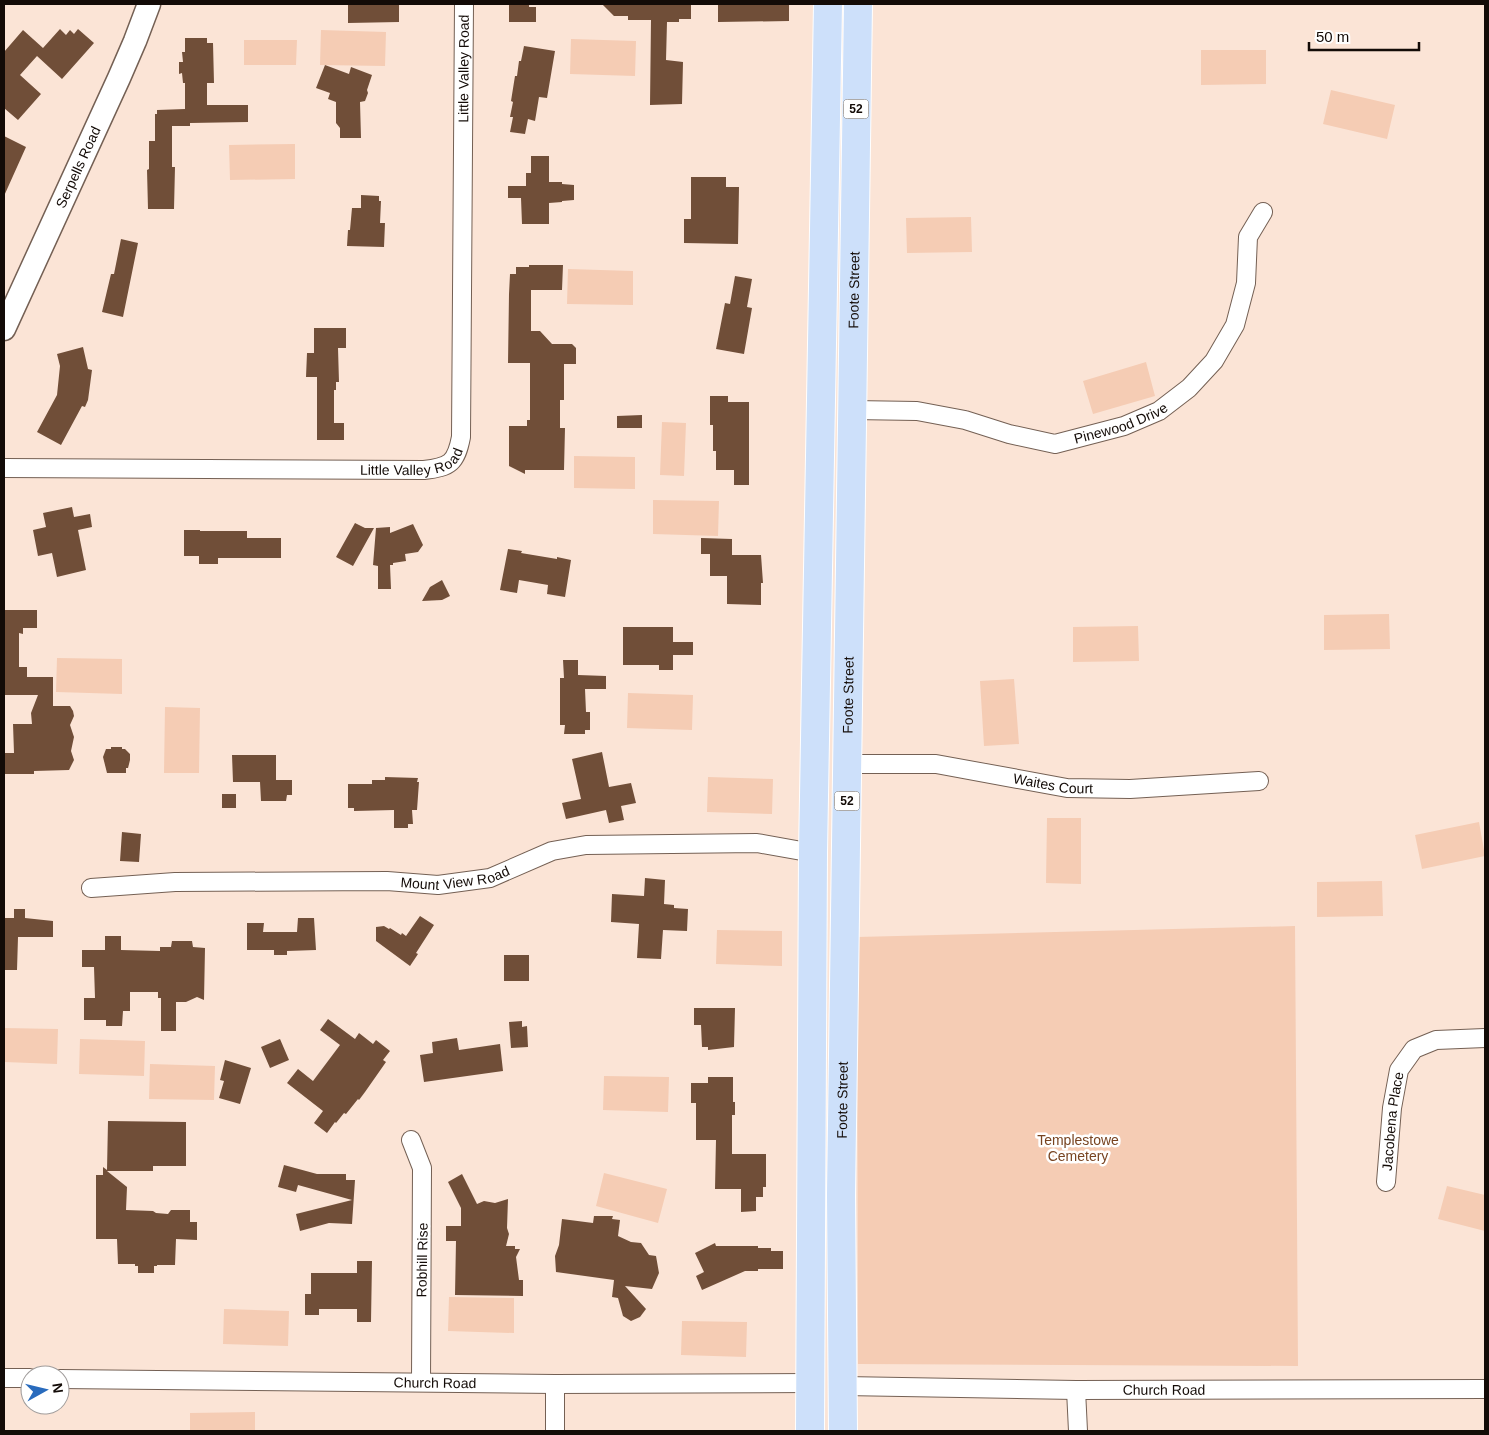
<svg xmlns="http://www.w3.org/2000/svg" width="1489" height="1435" font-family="Helvetica,sans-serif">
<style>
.green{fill:#f5ccb4}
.building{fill:#704e38}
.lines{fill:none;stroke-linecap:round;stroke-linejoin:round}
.minor-casing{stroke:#746054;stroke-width:20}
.tertiary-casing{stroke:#746054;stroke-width:25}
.primary-casing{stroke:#fff;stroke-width:30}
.minor{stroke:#fff;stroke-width:18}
.tertiary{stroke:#fff;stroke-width:22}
.primary{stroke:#cde0fa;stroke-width:28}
.labels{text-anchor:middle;stroke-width:5;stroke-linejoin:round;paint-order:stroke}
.shield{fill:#fff;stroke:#5a5451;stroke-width:1}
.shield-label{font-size:12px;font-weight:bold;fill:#130b07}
.street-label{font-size:14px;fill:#130b07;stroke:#fff}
.park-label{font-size:14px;fill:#784421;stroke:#fff}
</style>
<rect width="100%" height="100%" fill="#fbe4d6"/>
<path class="green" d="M321,30L386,32L385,66L320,65Z
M571,39L636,41L635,76L570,74Z
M244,40H297L296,65H244Z
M1201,50H1266V84L1201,85Z
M1331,90L1395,105L1387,139L1323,124Z
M295,144V179L230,180L229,145Z
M971,217L972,252L907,253L906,218Z
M568,269L633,271V305L567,304Z
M1146,362L1155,396L1093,414L1083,381Z
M662,422L686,423L684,476L660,475Z
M574,456L635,457V489L574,488Z
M653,500L719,501L718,536L653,534Z
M1389,614L1390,649L1324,650V615Z
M1138,626L1139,661L1073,662V627Z
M57,658L122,659V694L56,692Z
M1014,679L1019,744L984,746L980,681Z
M628,693L693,695L692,730L627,728Z
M165,707L200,708L199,773H164Z
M708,777L773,779L772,814L707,812Z
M1047,818H1081V884L1046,883Z
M1479,822L1485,856L1422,869L1415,835Z
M1382,881L1383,916L1317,917V882Z
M1295,926L1298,1366L858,1364L857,937Z
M717,930L782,931V966L716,964Z
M4,1028L58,1029L57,1064L4,1062Z
M80,1039L145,1041L144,1076L79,1074Z
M150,1064L215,1066L214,1100L149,1099Z
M604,1076L669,1077L668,1112L603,1110Z
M604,1173L667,1189L658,1223L596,1206Z
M1447,1186L1485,1195V1231L1438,1219Z
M449,1297L514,1298V1333L448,1331Z
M224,1309L289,1311L288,1346L223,1344Z
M682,1321L747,1322L746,1357L681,1355Z
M255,1412V1431H190V1413Z"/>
<path class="building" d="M348,4H399V22L348,23Z
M509,4H529V7H536V22H509Z
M602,4H691V19H679V22H667L666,60L683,62L682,104L650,105L651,20H628V16H614Z
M718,4H789V21L718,22Z
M60,29L66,35L70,30L74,34L78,29L94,43L62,79L37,56L20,75L41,94L18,120L4,108V52L23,30L43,48Z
M185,38H207V43H213L214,83H207V105H248V122L190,123V126H172V167H175L174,209H148L147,170L149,169V141H155V114H157V110L185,109V83H183L182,73L179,74V62H183L182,52H185Z
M524,46L555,51L547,98L539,97L535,121L528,119L525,134L510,132L513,117H510L513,102L511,101L515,76H517L519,61H521Z
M325,65L349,74L351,67L372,75L367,90L368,93L365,101L360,102L361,138H340V128L336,123V102L328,99L330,93L316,88Z
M4,136L26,147L4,196Z
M531,156H549V182H562V184L574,185V200L562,201V202L549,203V224H522L521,198H508V186H526V173H531Z
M691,177H726V187H739L738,244L684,243V219H691Z
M361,195L379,196V201H381L380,223H385L384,247L347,246L348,230H350L352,208H361Z
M121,239L138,243L123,317L102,312L111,274H114Z
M529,265H563L562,290H531V331H540L552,344H572L576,348V364H564V400H560V428H565L564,470H525V474L509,466V426H527V420H530V363H508L509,294L510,274H516V267H529Z
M735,276L752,279L747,307L752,308L744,354L716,349L725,303L730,304Z
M314,328H346V348H338L339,382H336V390H334V423H344V440H317V377H306L307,353H314Z
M83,347L88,369L92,370L88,400L85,407L82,406L61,445L37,432L57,395L60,366L57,354Z
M710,396H728V402H749V485H734V470H716V451H713V425H710Z
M642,415V428H617V416Z
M72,507L74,517L90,514L92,527L78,530L86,570L57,577L52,553L38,556L33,530L46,527L43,513Z
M355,523L365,528H374L353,566L336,557Z
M413,524L423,545L418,552L405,554L406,561L393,563V565H390L391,589H378V566L373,565L376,528L390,527V533Z
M184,530H200V531H247V538H281V558H218V564H199V556H184Z
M701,538L732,539V555H761L763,583H761V605L727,604V576H710V554H701Z
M508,549L522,551L521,553L557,559V557L571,560L565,597L547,594L548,585L519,580L517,593L500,590Z
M442,580L450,596L442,600L422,601L430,587Z
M4,610H37V628H23V634L19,633V667H27V677H53V706H70L73,711L74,716L70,725L74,737L71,751L74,760L69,770L34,771V774H4V753H14L13,724H32L31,713L38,695H4Z
M623,627H673V642H693V655H673V670H659V665H623Z
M563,660H578V675L606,676V689H585L586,712H590V730H585V734H564L565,725H560V678H564Z
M111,747H122V749H125L130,754V760L128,768H126V773H107L103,757L106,749H111Z
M602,752L609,787L631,783L636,803L621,806L624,820L609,823L606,810L566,819L562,803L581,799L572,759Z
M232,755H276V780H292V795H287L286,801H261L260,782H233Z
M385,777L418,778L417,782H419L417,810H412L413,824H408V828H394V810L354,811V808H348V784H372V780H385Z
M222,794H236V808H222Z
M122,832L141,834L139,862L120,861Z
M645,878L665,880L664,904L674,905V908L688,909L687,931L663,930L661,959L637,958L639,924L611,922L612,894L644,896Z
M14,909H25V918L53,921V937H18L17,970H4V918H14Z
M420,916L434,925L416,953L418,954L410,966L376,941V927L384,926L389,929L390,928L401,935L402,933L406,936Z
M298,918H314L316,950L287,951V955H274V950H247V923H264L263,932H297Z
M105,936H121V950L160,951V947H171L172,941H192L193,947L205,948L204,1000L197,997L186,1002H176V1031H161V998H158V992H130V1011H123L122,1026H106V1020H84V998H95L94,967H82V950H105Z
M504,955H529V981H504Z
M694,1008H735L734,1047L708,1050V1047H702L701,1025H694Z
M328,1019L355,1039L359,1033L373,1044L376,1040L390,1051L383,1060L386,1062L365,1092L359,1100L358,1099L346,1114L344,1113L336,1123L335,1122L327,1133L314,1123L323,1111L287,1083L298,1069L313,1081L340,1045L320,1030Z
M522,1021V1027L527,1026L528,1047L511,1048L509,1022Z
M457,1038L459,1050L500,1044L503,1071L424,1082L420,1055L433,1053L432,1042Z
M280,1039L289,1060L270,1068L261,1047Z
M225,1060L251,1068L240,1104L219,1098L224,1081L220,1080Z
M708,1077H733V1102H735V1115H732V1154H766V1187H763V1197H756V1211L741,1212V1189H715L716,1140H696V1103H691V1083H708Z
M108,1121L186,1122V1166H153V1171H107L127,1187L126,1210L153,1211L156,1213L168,1214L171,1210H190V1222H197V1240L176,1239L175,1265H157V1266H154V1273H138V1266H135V1264H118L117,1239H96V1175H103V1167L107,1170Z
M284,1165L317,1174H346V1180H355L352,1224L329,1223L300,1231L296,1214L352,1200L298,1185L296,1192L278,1187Z
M462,1174L477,1204L484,1201L495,1203L508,1199L507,1228L509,1234L506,1246H515V1249H520L516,1257L519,1280H523V1296L455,1295L456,1241H446V1226H461V1208L448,1182Z
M594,1216H613L612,1219L620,1220L618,1236L631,1242L641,1243L649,1255L656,1256L659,1273L652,1289L625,1286L646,1309L640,1317L631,1321L623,1316L618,1298L612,1297L614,1280L556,1272L555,1256L559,1245L562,1219L593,1223Z
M715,1243L716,1246H758V1248H771V1251H783V1269H758V1271H745L702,1290L696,1276L704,1272L695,1253Z
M357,1261H372L371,1322H357V1309H319V1315H305V1294H311V1273H357Z"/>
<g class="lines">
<g class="minor-casing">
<g id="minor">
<path id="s1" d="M853,410L917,411L965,420L1009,434L1055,444L1124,426L1159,411L1189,388L1214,361L1235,325L1246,283L1248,237L1263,212"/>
<path id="s2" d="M4,468L424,470C450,467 456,463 461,437L464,4"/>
<path id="s3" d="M847,764H936L1067,788L1130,789L1259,781"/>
<path id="s4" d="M91,888L175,882L387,881L438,885L490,878L552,851L586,845L757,843L813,853"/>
<path d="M411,1140L422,1168L421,1382"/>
<path id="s5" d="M1386,1182L1392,1108L1399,1070L1414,1049L1436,1040L1485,1038"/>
<path d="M4,1378H30"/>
<path id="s6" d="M60,1379L555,1384L811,1383"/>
<path id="s7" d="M844,1386L1076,1390L1485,1389"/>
<path d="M1076,1390L1078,1431"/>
<path d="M555,1431V1384"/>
</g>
</g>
<g class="tertiary-casing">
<g id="tertiary">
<path id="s8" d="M4,329L119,78L135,41L149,4"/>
</g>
</g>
<g class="primary-casing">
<g id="primary">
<path d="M810,1431L813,853L828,4"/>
<path id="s9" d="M843,1431L841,1195L858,4"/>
</g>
</g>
<use href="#minor" class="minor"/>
<use href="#tertiary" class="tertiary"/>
<use href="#primary" class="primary"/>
</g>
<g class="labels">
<g class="shield">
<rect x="843.5" y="99.5" width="25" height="19" rx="4"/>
<rect x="834.5" y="791.5" width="25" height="19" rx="4"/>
</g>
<g class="shield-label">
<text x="856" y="113">52</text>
<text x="847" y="805">52</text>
</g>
<g class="street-label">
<text dy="5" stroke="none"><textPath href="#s2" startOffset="844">Little Valley Road</textPath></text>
<text dy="5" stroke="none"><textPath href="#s8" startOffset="178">Serpells Road</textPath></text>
<text dy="5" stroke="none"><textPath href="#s9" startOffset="1141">Foote Street</textPath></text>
<text dy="5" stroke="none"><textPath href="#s1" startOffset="275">Pinewood Drive</textPath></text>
<text dy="5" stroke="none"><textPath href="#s2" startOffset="410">Little Valley Road</textPath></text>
<text dy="5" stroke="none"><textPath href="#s9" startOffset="736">Foote Street</textPath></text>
<text dy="5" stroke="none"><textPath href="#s3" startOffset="208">Waites Court</textPath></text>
<text dy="5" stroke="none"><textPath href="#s4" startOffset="365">Mount View Road</textPath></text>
<text dy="5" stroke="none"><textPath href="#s9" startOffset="331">Foote Street</textPath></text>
<text dy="5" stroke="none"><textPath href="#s5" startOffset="61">Jacobena Place</textPath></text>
<text transform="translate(422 1260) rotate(-89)" y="5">Robhill Rise</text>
<text dy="5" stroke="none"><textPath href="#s6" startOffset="375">Church Road</textPath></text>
<text dy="5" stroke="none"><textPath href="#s7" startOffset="320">Church Road</textPath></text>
</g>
<g class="park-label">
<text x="1078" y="1145">Templestowe<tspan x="1078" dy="16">Cemetery</tspan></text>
</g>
</g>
<rect width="1489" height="1435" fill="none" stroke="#130b07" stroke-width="10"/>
<g transform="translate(45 1390) rotate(82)"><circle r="24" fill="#ffffff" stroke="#a19d9c"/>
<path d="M0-4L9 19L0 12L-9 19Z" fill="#296bbd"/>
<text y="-8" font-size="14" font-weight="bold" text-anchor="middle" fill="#130b07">N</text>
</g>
<path d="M1309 42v8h110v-8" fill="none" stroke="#130b07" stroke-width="2.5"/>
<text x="1316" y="42" font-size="15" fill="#130b07" stroke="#ffffff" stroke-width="4" paint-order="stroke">50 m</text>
</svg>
